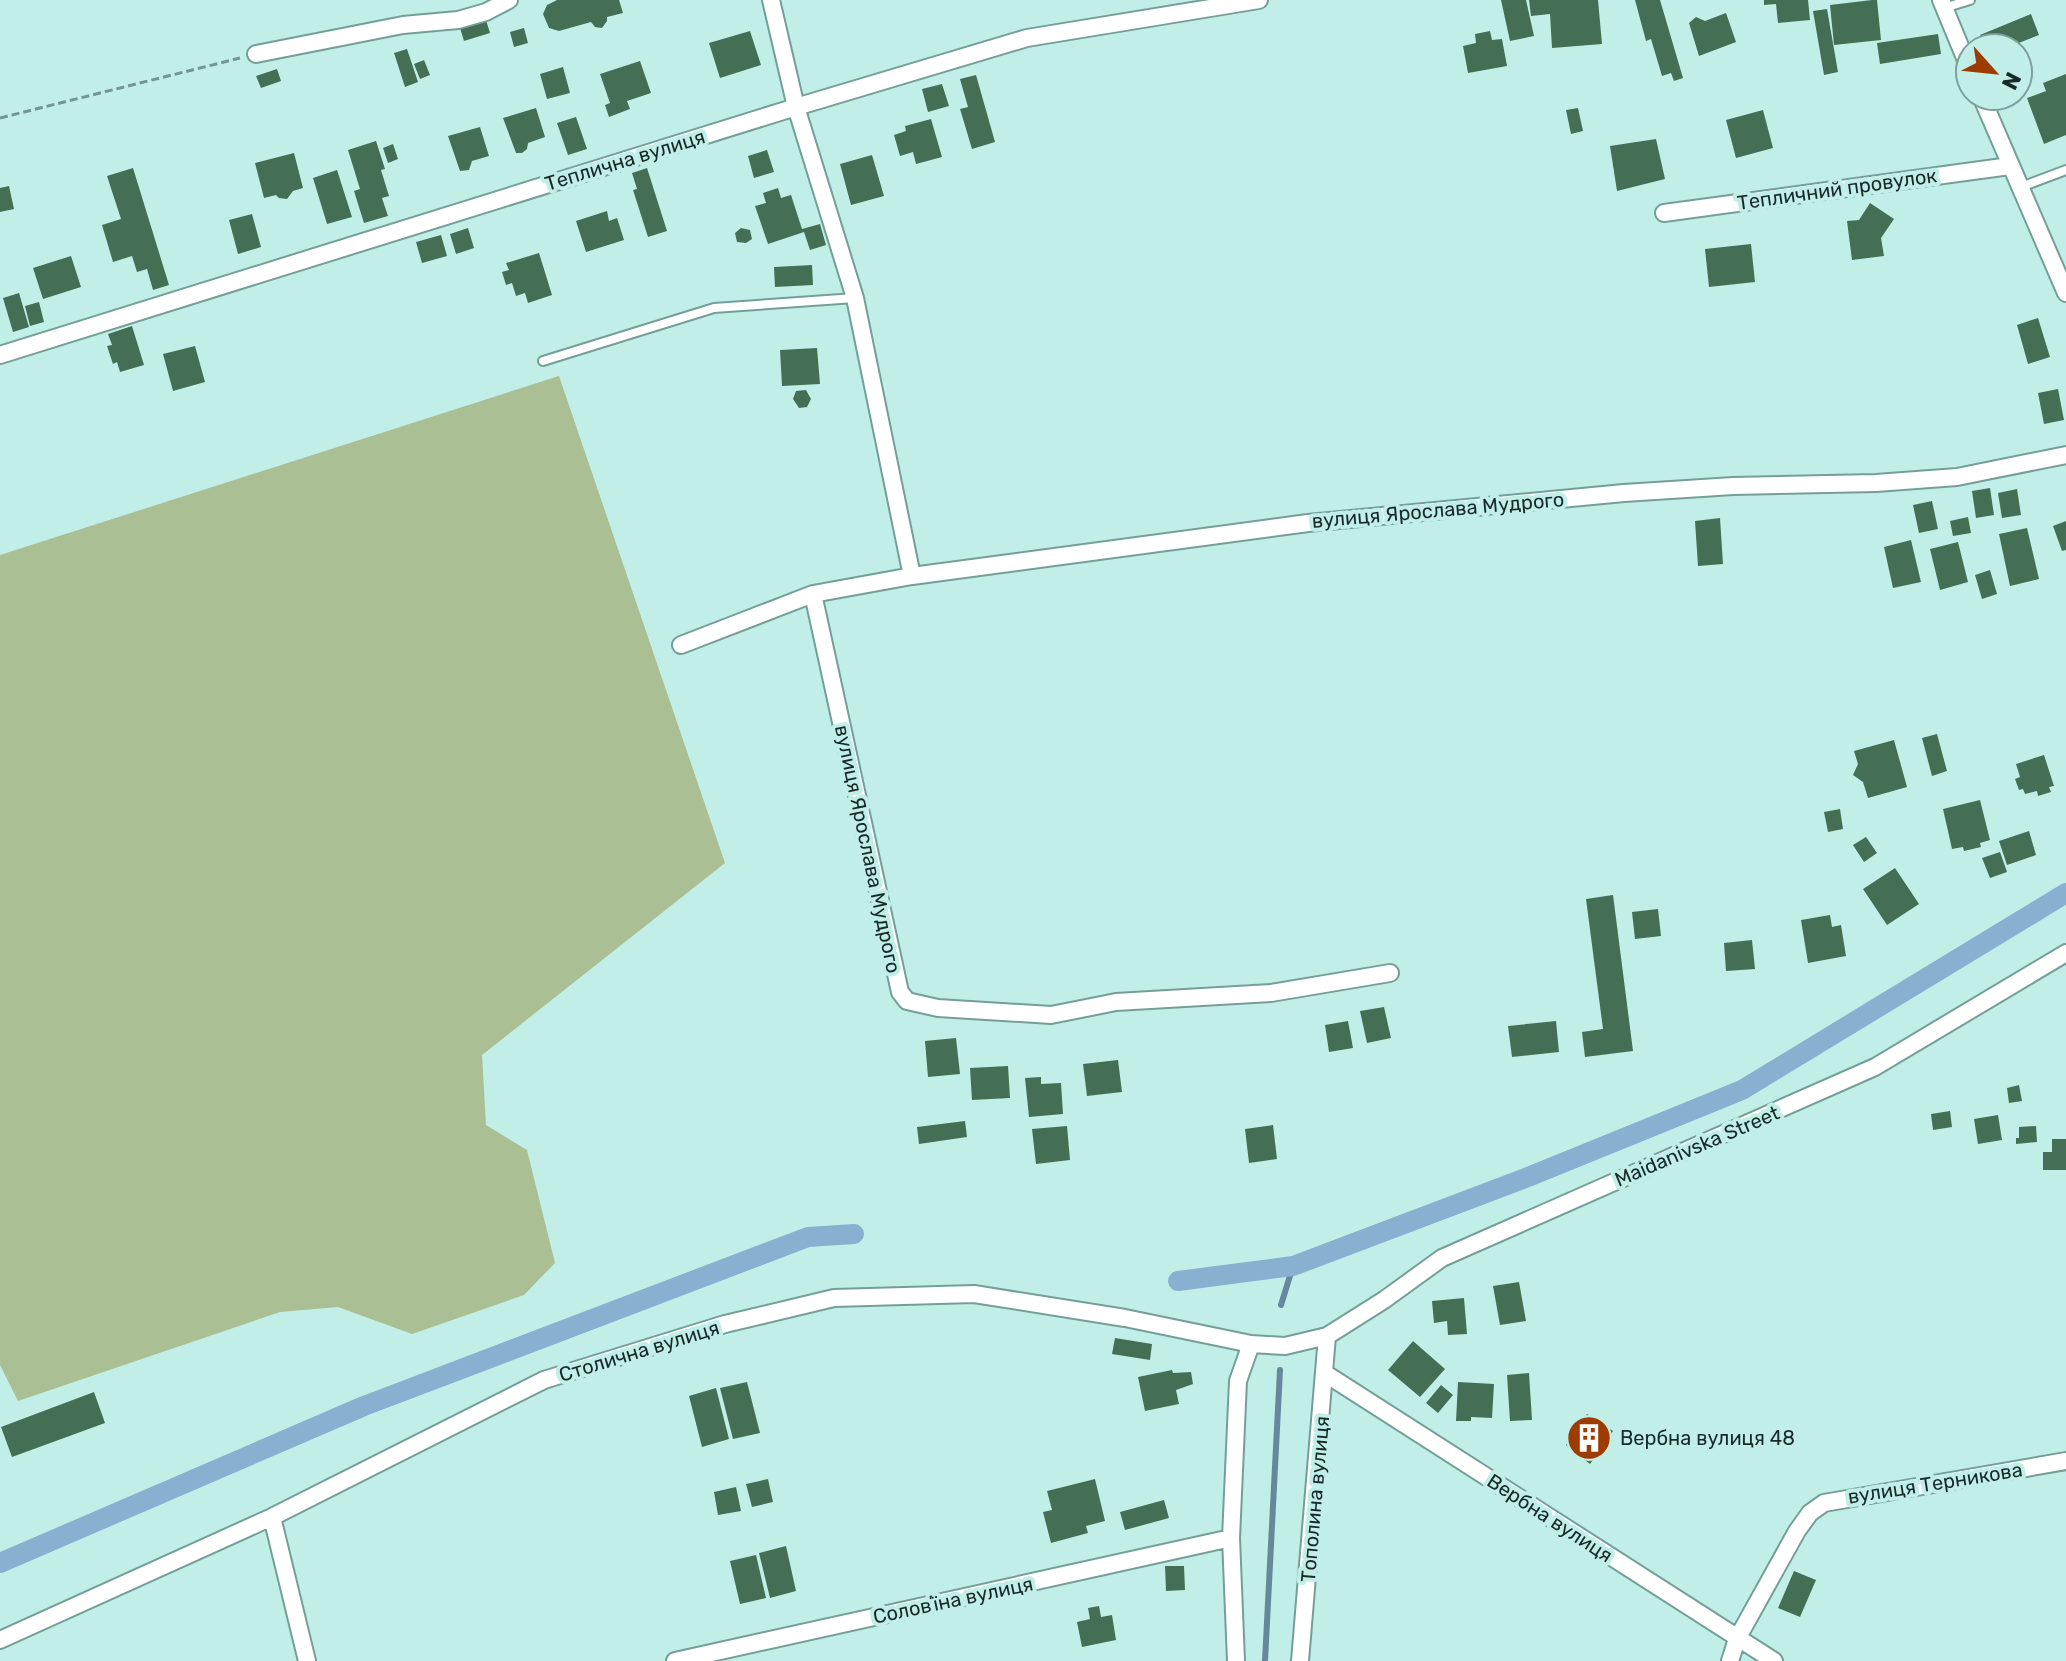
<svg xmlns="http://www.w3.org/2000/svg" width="2066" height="1661" font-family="Rubik,sans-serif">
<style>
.forest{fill:#aabf94}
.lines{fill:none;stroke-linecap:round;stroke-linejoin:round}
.stream{stroke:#66889d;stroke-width:6}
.canal{stroke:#88b0d0;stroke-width:20}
.building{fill:#446f55}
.service-casing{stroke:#749f99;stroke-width:12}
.minor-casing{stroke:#749f99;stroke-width:20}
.path{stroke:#749590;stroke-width:3;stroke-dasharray:8 4;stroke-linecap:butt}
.service{stroke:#fff;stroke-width:8}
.minor{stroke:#fff;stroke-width:16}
.labels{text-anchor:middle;stroke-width:8;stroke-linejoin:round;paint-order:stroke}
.street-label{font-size:20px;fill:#182a27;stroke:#c1efe8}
.poi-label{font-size:20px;fill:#182a27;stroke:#c1efe8;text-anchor:start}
</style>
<rect width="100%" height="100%" fill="#c1efe8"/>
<path class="forest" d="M559,376L725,863L482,1055L486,1125L527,1150L555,1263L524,1295L412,1334L338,1307L280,1312L18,1401L0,1365V555Z"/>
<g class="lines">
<path class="stream" d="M1281,1305L1293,1266
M1265,1661L1280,1370"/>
<path class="canal" d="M1178,1281L1293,1266L1528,1177L1742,1090L2066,893
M0,1563L364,1406L808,1237L854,1234"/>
</g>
<path class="building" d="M557,0H619L623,13L607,17V21L602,28L595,27L591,22L559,31L549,28L543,14L547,5Z
M1501,0H1526L1534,36L1510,41Z
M1529,0H1598L1602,44L1552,48L1550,14L1531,16Z
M1635,0H1660L1683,78L1674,81L1671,73L1662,76L1651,39L1646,41Z
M1764,0H1808L1810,20L1778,23L1776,4L1764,5Z
M1872,0H1877L1881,40L1834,45L1830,5Z
M1827,9L1838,72L1824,75L1813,11Z
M1726,13L1736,42L1699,56L1689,23L1696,17L1705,21Z
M2031,14L2039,35L2006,48H1985L1980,35Z
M486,20L490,33L464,41L460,28Z
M524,28L528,43L514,47L510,32Z
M750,31L761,65L720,78L709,43Z
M1490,31L1492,40L1502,39L1507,66L1468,73L1463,46L1476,43L1475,34Z
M1938,34L1941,54L1880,64L1877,43Z
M407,49L418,82L405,87L394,53Z
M424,60L430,75L420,79L414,64Z
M640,61L651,93L627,101L630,109L609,117L605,105L610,103L600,74Z
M563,67L570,93L547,99L540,74Z
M277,69L281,81L261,88L256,76Z
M2066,74V135L2044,144L2027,98L2046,91L2043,83Z
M976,75L995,142L972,149L960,109L968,107L960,79Z
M942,84L949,106L928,112L922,89Z
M536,108L545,137L528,143L527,149L522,153H516L503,118Z
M1578,108L1583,131L1571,134L1566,110Z
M1763,110L1773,148L1736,158L1726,120Z
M576,117L587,149L568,155L557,123Z
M931,119L942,157L916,164L913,152L900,156L894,135L906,131L905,126Z
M480,127L489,156L472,161L469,170L460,171L448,136Z
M1656,139L1665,179L1617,191L1610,146Z
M376,141L385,169L381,170L389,196L382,198L388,216L364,223L354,191L360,189L348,150Z
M393,144L398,159L388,163L383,148Z
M767,150L774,172L754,178L748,156Z
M294,153L303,188L293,191L287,199L279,198L276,195L264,198L255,163Z
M872,155L884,196L851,205L840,164Z
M133,168L169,285L153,290L147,269L137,272L132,256L113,262L102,225L121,219L107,176Z
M647,168L667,231L648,237L633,190L637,189L632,173Z
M337,170L352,217L327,224L313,178Z
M9,186L14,209L0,212V188Z
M778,188L781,198L791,195L802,229L820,224L826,245L810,250L804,232L768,244L755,206L766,203L763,193Z
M1870,203L1894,219L1881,238L1884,256L1852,260L1847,221L1859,220Z
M607,211L609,221L617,218L624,240L586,252L576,221Z
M252,214L261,247L238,254L229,220Z
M468,228L474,248L456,254L450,234Z
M741,228L750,230L752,239L746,243L737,242L735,233Z
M441,235L447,256L422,263L416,242Z
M1751,244L1755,282L1709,287L1705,249Z
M539,253L552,295L528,303L525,293L516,296L512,283L506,285L502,272L509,270L506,263Z
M71,256L81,287L43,299L33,268Z
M812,265L813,285L775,287L774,267Z
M19,293L29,327L13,332L3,298Z
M39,302L44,322L30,326L25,306Z
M2038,318L2050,357L2028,364L2017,325Z
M132,326L144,365L120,372L117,362L113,364L107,346L112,345L108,334Z
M195,346L205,382L173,391L163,354Z
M817,348L820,384L782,386L780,350Z
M2058,389L2064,420L2044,424L2038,393Z
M806,390L811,399L807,407L799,408L793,399L796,391Z
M1990,488L1994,515L1976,518L1972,491Z
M2017,489L2021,515L2002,518L1998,493Z
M1932,501L1938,529L1919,533L1913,505Z
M1968,517L1971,533L1953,536L1950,521Z
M1720,518L1723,564L1698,566L1695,521Z
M2066,521V550L2062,551L2053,526Z
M2027,528L2039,579L2010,586L1999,534Z
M1911,540L1921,582L1893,588L1884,547Z
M1958,542L1968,582L1940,590L1930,549Z
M1990,570L1997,594L1982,599L1975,575Z
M1937,734L1947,771L1932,776L1922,738Z
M1894,740L1907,787L1868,798L1863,782L1853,775L1858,764L1854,751Z
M2044,755L2054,786L2049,787L2051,792L2038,796L2037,791L2025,794L2023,789L2019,790L2015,779L2020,777L2016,764Z
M1980,800L1990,840L1980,843L1981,847L1964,851L1963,847L1952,849L1943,809Z
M1840,809L1843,829L1828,832L1824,812Z
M2029,831L2036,855L2007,865L1999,841Z
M1866,837L1877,853L1864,862L1853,845Z
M2000,852L2007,872L1990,878L1982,858Z
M1895,868L1919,904L1887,925L1863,889Z
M1613,895L1633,1051L1585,1057L1582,1032L1603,1029L1586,899Z
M1658,909L1661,936L1635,939L1632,912Z
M1830,915L1832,927L1841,925L1846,956L1808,963L1801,920Z
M1752,940L1755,969L1726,971L1724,943Z
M1384,1007L1391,1038L1367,1043L1360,1011Z
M1348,1021L1353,1048L1329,1052L1325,1025Z
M1556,1021L1559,1052L1512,1057L1508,1026Z
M956,1038L960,1074L928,1077L925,1041Z
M1118,1060L1122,1092L1087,1096L1083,1064Z
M1008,1066L1010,1098L972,1100L970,1068Z
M1041,1077V1084L1061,1083L1063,1114L1029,1117L1025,1078Z
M2019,1085L2022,1101L2009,1103L2007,1088Z
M1950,1111L1952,1127L1933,1130L1931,1114Z
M1998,1115L2002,1140L1978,1144L1974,1119Z
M965,1121L967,1137L919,1144L917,1127Z
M1273,1125L1277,1159L1249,1163L1245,1129Z
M1067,1126L1070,1160L1036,1164L1032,1129Z
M2036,1126L2037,1142L2016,1144V1138H2019V1127Z
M2052,1139H2066V1170H2043V1152H2052Z
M1519,1282L1526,1321L1500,1325L1493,1286Z
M1464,1298L1467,1334L1448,1335L1447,1321L1434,1323L1432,1301Z
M1115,1338L1152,1344L1150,1360L1112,1354Z
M1413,1341L1445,1369L1420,1397L1388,1370Z
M1172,1370L1173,1373L1191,1372L1193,1384L1176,1390L1179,1404L1145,1411L1138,1377Z
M1529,1373L1532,1420L1510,1421L1507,1375Z
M747,1382L760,1433L733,1439L720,1388Z
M1458,1382L1494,1384L1492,1418L1471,1417V1421H1456Z
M1441,1385L1453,1395L1438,1413L1426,1403Z
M716,1388L729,1439L702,1447L689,1396Z
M94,1392L105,1423L12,1457L1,1427Z
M1587,1414L1613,1431L1590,1464L1566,1445Z
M768,1479L773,1502L752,1507L746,1484Z
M1095,1479L1105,1521L1086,1526L1088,1533L1051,1543L1043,1512L1052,1510L1047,1491Z
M736,1487L741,1511L718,1515L714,1492Z
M1164,1500L1169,1518L1125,1530L1120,1512Z
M786,1546L796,1591L770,1598L759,1553Z
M756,1555L766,1598L740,1604L730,1561Z
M1165,1566H1184L1185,1590L1166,1591Z
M1794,1571L1816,1580L1800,1617L1778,1608Z
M1099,1606L1101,1617L1112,1615L1116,1640L1082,1647L1077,1622L1090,1619L1088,1608Z"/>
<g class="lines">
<g class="service-casing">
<path id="service" d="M1944,8L1970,0
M2021,187L2066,170
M543,361L714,308L855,298"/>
</g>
<g class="minor-casing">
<path id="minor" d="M771,0L796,107L855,298L912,576
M1941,0L1970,70
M256,54L403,25L458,20L486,12L509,0
M1981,96L2066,293
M1664,213L2010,166
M0,355L796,107L1027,38L1259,0
M813,594L900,992L907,1001L938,1008L1051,1015L1116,1002L1271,993L1390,973
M681,645L813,594L912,576L1308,523L1624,493L1733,486L1876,483L1957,477L2066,455
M1326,1374L1774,1661
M272,1517L307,1661
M0,1640L272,1517L544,1380L725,1324L834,1298L974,1294L1125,1318L1251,1344L1285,1346L1327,1336L1384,1300L1442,1258L1875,1067L2066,953
M675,1661L1231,1538
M1236,1661L1231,1538L1238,1381L1251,1344
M1300,1661L1327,1336
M1730,1661L1737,1639L1797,1531L1810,1513L1824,1503L2066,1461"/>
</g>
<path class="path" d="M0,118L240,58"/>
<use href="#service" class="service"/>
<use href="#minor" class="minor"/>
</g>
<defs>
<g id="building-disc" transform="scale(2.3)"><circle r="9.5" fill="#9e3b00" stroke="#c1efe8"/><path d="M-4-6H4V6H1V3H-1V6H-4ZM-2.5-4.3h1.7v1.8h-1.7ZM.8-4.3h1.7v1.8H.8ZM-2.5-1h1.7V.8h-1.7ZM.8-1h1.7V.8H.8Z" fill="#fff"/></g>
</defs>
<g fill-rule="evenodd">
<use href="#building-disc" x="1589" y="1438"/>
</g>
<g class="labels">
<g class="street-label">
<text transform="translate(625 160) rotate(-17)" y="7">Теплична вулиця</text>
<text transform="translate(1837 189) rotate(-8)" y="7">Тепличний провулок</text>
<text transform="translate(1438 510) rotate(-5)" y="7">вулиця Ярослава Мудрого</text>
<text transform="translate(868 849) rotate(78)" y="7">вулиця Ярослава Мудрого</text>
<text transform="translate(1697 1146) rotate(-23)" y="7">Maidanivska Street</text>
<text transform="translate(639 1351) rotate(-17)" y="7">Столична вулиця</text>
<text transform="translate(1935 1483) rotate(-9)" y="7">вулиця Терникова</text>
<text transform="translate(1315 1499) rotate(-85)" y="7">Тополина вулиця</text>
<text transform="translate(1550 1518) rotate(33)" y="7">Вербна вулиця</text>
<text transform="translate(953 1600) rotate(-12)" y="7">Соловʼїна вулиця</text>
</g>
<g class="poi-label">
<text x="1620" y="1445">Вербна вулиця 48</text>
</g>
</g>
<g transform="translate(1994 72) rotate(117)"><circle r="38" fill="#c1efe8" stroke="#7da09b" stroke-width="2"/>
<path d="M0-6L14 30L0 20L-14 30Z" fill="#9e3b00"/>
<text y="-12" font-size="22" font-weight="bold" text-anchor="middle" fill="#182a27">N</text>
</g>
</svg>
